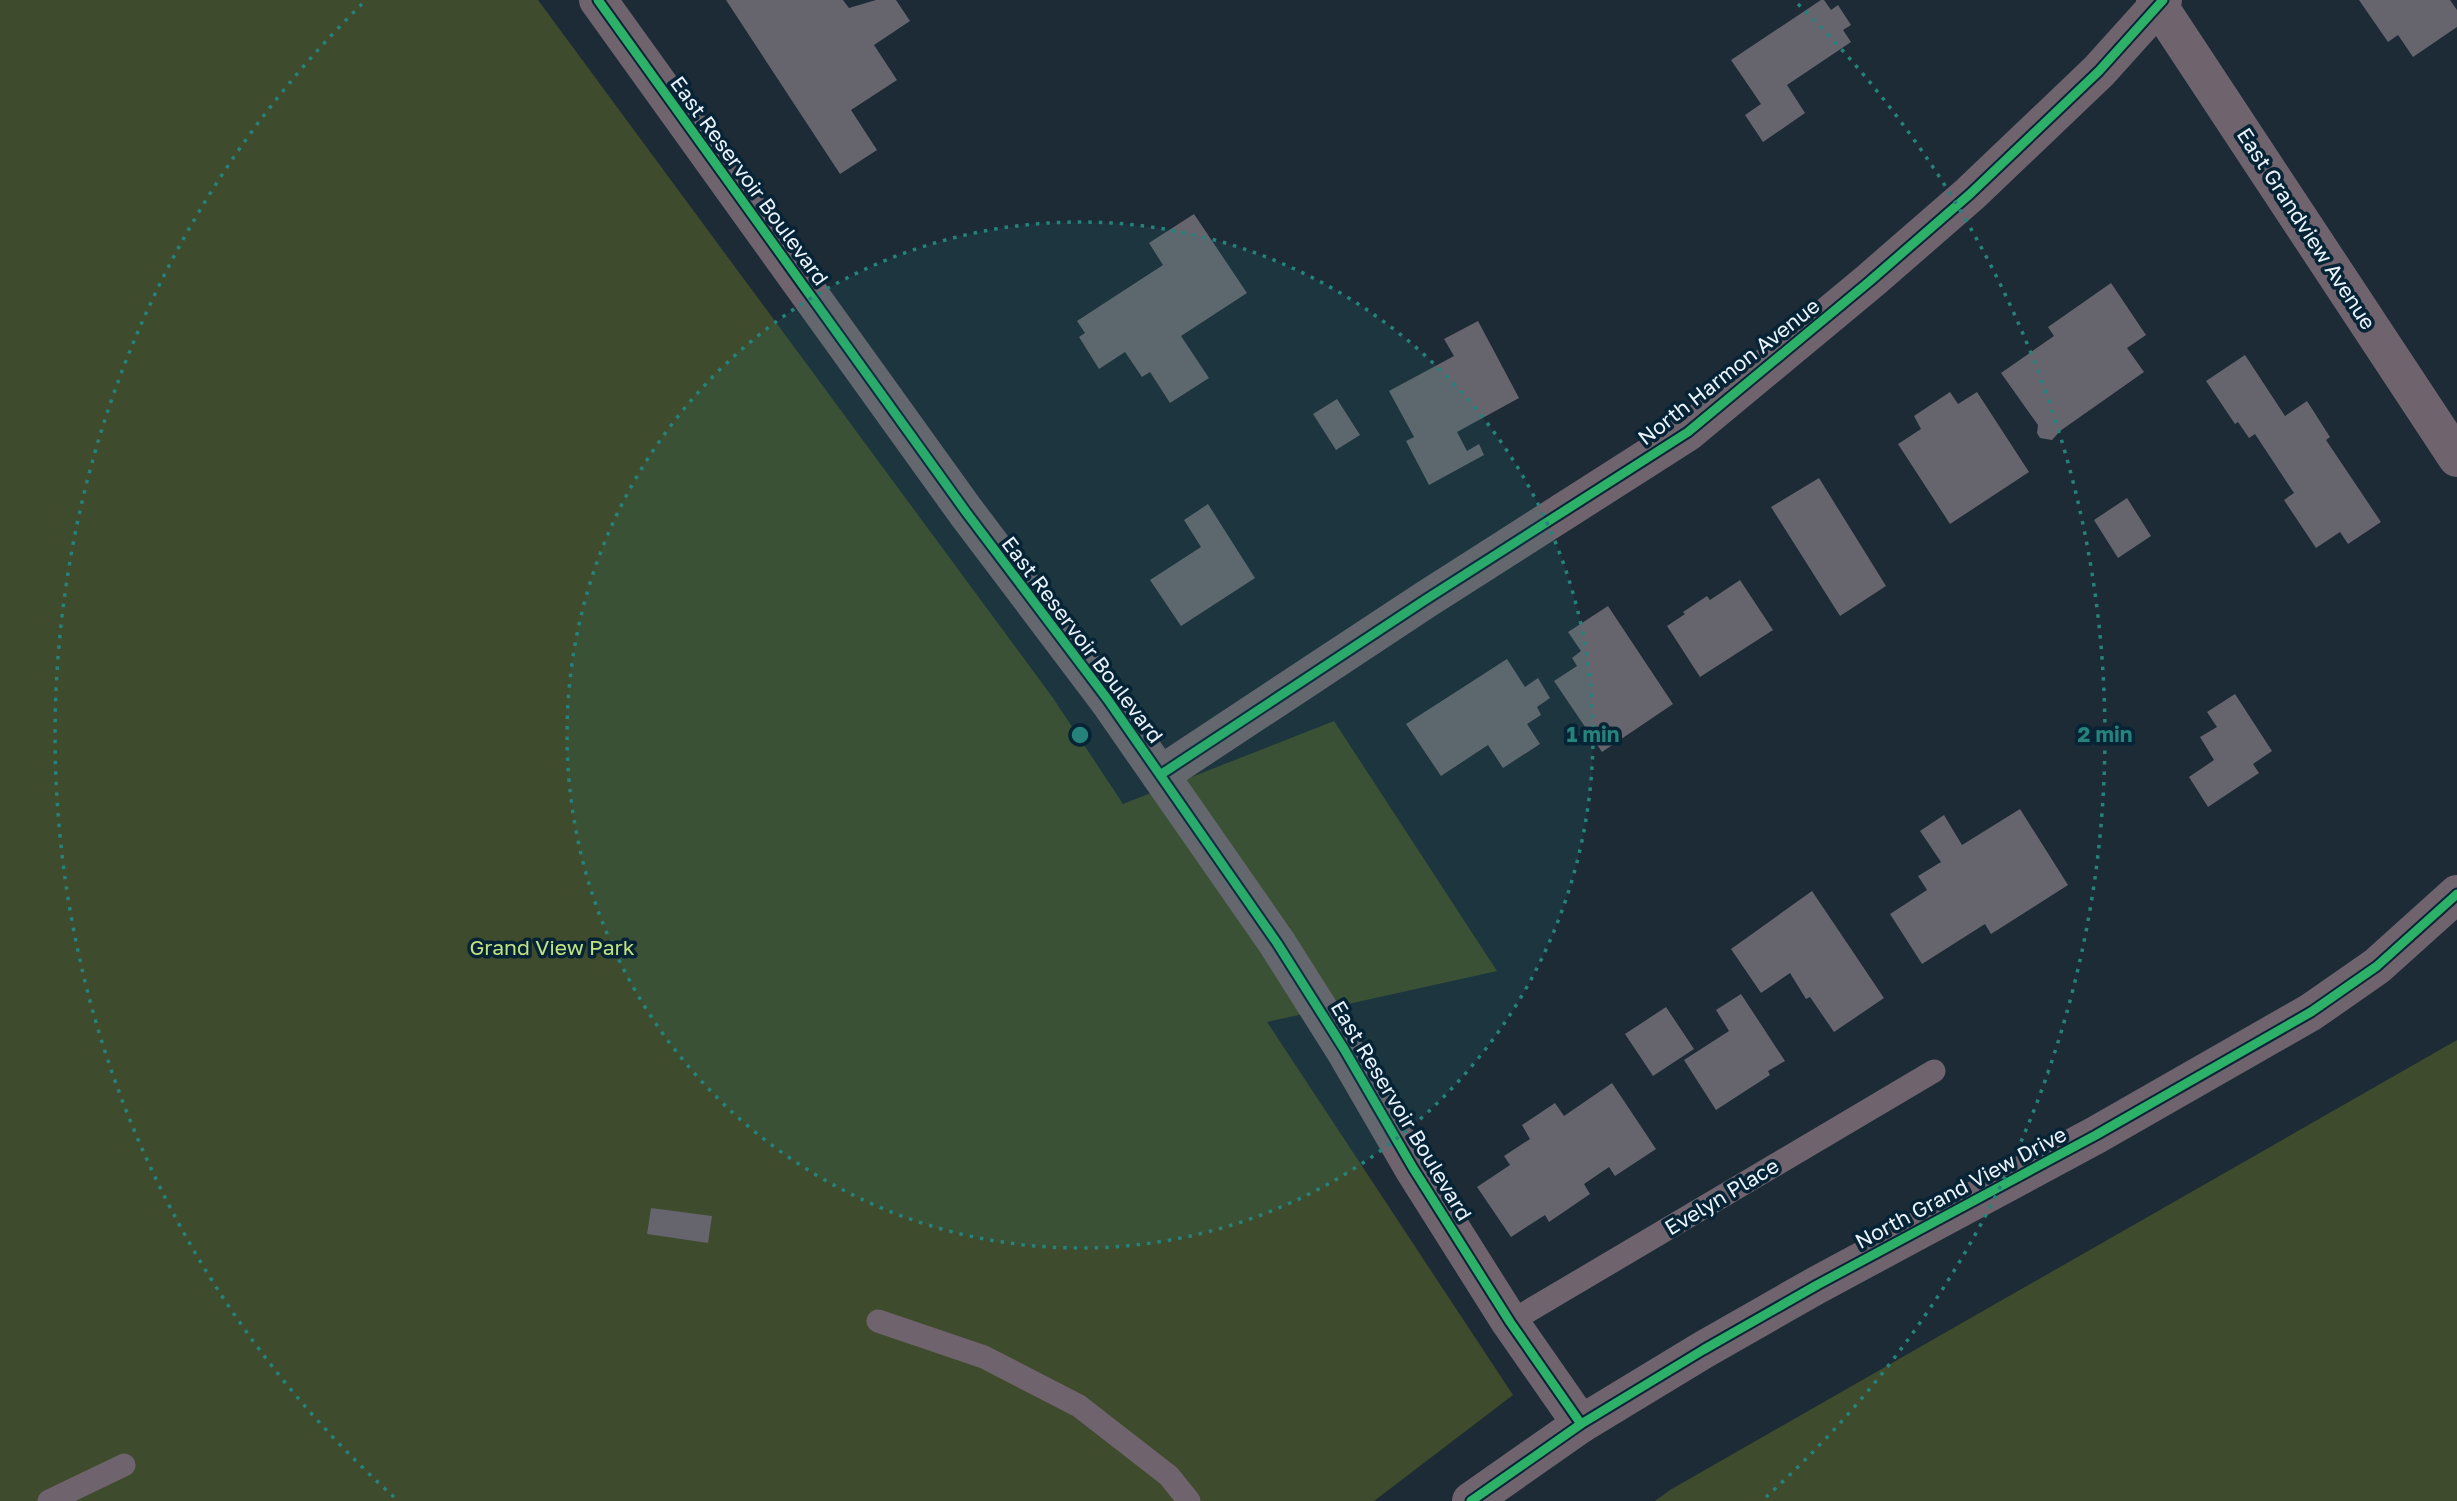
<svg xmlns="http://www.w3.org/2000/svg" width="2457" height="1501" font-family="'Golos Text',sans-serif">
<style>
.green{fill:#3e4b2c}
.building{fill:#66656d}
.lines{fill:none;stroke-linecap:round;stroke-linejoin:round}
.service{stroke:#6f636d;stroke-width:23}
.minor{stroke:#6f636d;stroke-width:38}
.tertiary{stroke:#6f636d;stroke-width:38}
.cycleway-casing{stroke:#072336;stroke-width:13}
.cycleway{stroke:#2db169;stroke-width:9}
.ring{fill:none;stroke:#25837c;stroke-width:3.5;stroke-dasharray:3.5 7}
.labels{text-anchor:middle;stroke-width:7;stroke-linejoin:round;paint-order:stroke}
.street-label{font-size:21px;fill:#eaf4fc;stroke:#072336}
.park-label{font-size:21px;fill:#c2e382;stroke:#072336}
.centre{fill:#25837c;stroke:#072336;stroke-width:3.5}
.ring-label{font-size:21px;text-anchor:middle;font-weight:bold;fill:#25837c;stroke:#072336;stroke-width:7;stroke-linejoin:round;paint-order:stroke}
</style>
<rect width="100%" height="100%" fill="#1c2b36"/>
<path class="green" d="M0,0H538L1053,698L1123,804L1334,721L1497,971L1267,1022L1513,1395L1374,1501H0Z
M2457,1040V1501H1655L1670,1490Z"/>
<path class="building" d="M726,0H843L849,8L876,0H896L910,21L874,45L897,80L851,110L877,150L840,174Z
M1821,0H1824L1831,10L1838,5L1851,25L1843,30L1851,42L1787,85L1805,113L1763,142L1745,115L1761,104L1731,60Z
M2359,0H2450L2457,10V27L2413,57L2398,35L2388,42Z
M1194,214L1247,293L1181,336L1209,378L1170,403L1150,372L1142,377L1125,352L1099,369L1079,337L1085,333L1077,321L1163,265L1149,243Z
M2111,283L2146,335L2127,348L2144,372L2060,431L2052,440L2040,438L2037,433L2038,425L2001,373L2054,336L2048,327Z
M1478,321L1519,398L1457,432L1467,451L1479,444L1484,455L1429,485L1406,441L1414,437L1389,391L1454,356L1444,339Z
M2245,355L2285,416L2307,401L2330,437L2326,440L2381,522L2348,544L2340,532L2316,548L2284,500L2294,493L2255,434L2249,438L2238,422L2235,424L2206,381Z
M1950,392L1958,404L1977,392L2029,472L1950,524L1898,444L1921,429L1914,416Z
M1337,399L1360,435L1336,450L1313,414Z
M1819,478L1886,586L1840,616L1771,507Z
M2127,498L2151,536L2118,558L2094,520Z
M1208,504L1255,578L1181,626L1150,580L1201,547L1184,520Z
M1740,580L1773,630L1700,677L1667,626L1685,614L1683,612L1707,596L1710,600Z
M1608,606L1673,704L1602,752L1554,681L1577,666L1572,658L1581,651L1568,632Z
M1507,659L1525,687L1538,678L1550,698L1537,707L1541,715L1527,724L1540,744L1503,768L1488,745L1441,776L1406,724Z
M2235,694L2272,751L2253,764L2259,773L2208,807L2189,777L2214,760L2200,737L2217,727L2207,712Z
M2020,809L2068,885L1991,934L1985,924L1922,964L1890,914L1927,890L1918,876L1941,862L1920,831L1944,815L1962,845Z
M1812,891L1884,998L1834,1032L1810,997L1806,999L1790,973L1761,993L1731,949Z
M1741,994L1785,1061L1768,1071L1770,1075L1716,1110L1684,1060L1729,1031L1716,1010Z
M1666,1007L1694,1049L1653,1076L1625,1034Z
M1612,1083L1656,1149L1615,1176L1609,1167L1584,1184L1590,1194L1549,1222L1545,1215L1511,1237L1477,1187L1510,1165L1504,1156L1530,1139L1522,1125L1555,1103L1564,1116Z
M651,1208L712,1216L708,1243L647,1234Z"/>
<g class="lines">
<path class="service" d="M878,1321L984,1357L1079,1406L1169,1476L1189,1501
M1510,1322L1934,1071
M49,1501L124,1465"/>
<path class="minor" d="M598,0L966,512L1108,700L1277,943L1344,1049L1413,1168L1510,1322L1581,1424
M2155,0L2457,458
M1160,775L1425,600L1688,432L1870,281L1970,194L2099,71L2163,0"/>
<path class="tertiary" d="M1471,1501L1581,1424L1703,1350L1817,1285L2096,1135L2311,1012L2377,966L2457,894"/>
<g class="cycleway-casing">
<path id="cycleway" d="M598,0L966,512L1108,700L1277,943L1344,1049L1413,1168L1510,1322L1581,1424
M1160,775L1425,600L1688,432L1870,281L1970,194L2099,71L2163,0
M1471,1501L1581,1424L1703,1350L1817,1285L2096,1135L2311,1012L2377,966L2457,894"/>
</g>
<use href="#cycleway" class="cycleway"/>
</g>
<circle cx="1080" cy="735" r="513" fill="#25837c" fill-opacity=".12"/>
<g class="ring">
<circle cx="1080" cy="735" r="513"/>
<path d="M394 1497A1025 1025 0 0 1 362 4M1798 4A1025 1025 0 0 1 1766 1497"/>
</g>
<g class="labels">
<g class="street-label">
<text transform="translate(749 181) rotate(54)" y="7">East Reservoir Boulevard</text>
<text transform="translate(2306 229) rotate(57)" y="7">East Grandview Avenue</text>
<text transform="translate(1729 372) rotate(-38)" y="7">North Harmon Avenue</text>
<text transform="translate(1082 640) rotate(53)" y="7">East Reservoir Boulevard</text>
<text transform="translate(1401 1111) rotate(59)" y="7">East Reservoir Boulevard</text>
<text transform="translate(1961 1188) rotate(-28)" y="7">North Grand View Drive</text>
<text transform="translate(1722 1197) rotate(-31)" y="7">Evelyn Place</text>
</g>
<g class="park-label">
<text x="552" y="955">Grand View Park</text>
</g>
</g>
<circle cx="1080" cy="735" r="10" class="centre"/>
<g class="ring-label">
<text x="1593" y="742">1 min</text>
<text x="2105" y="742">2 min</text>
</g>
</svg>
